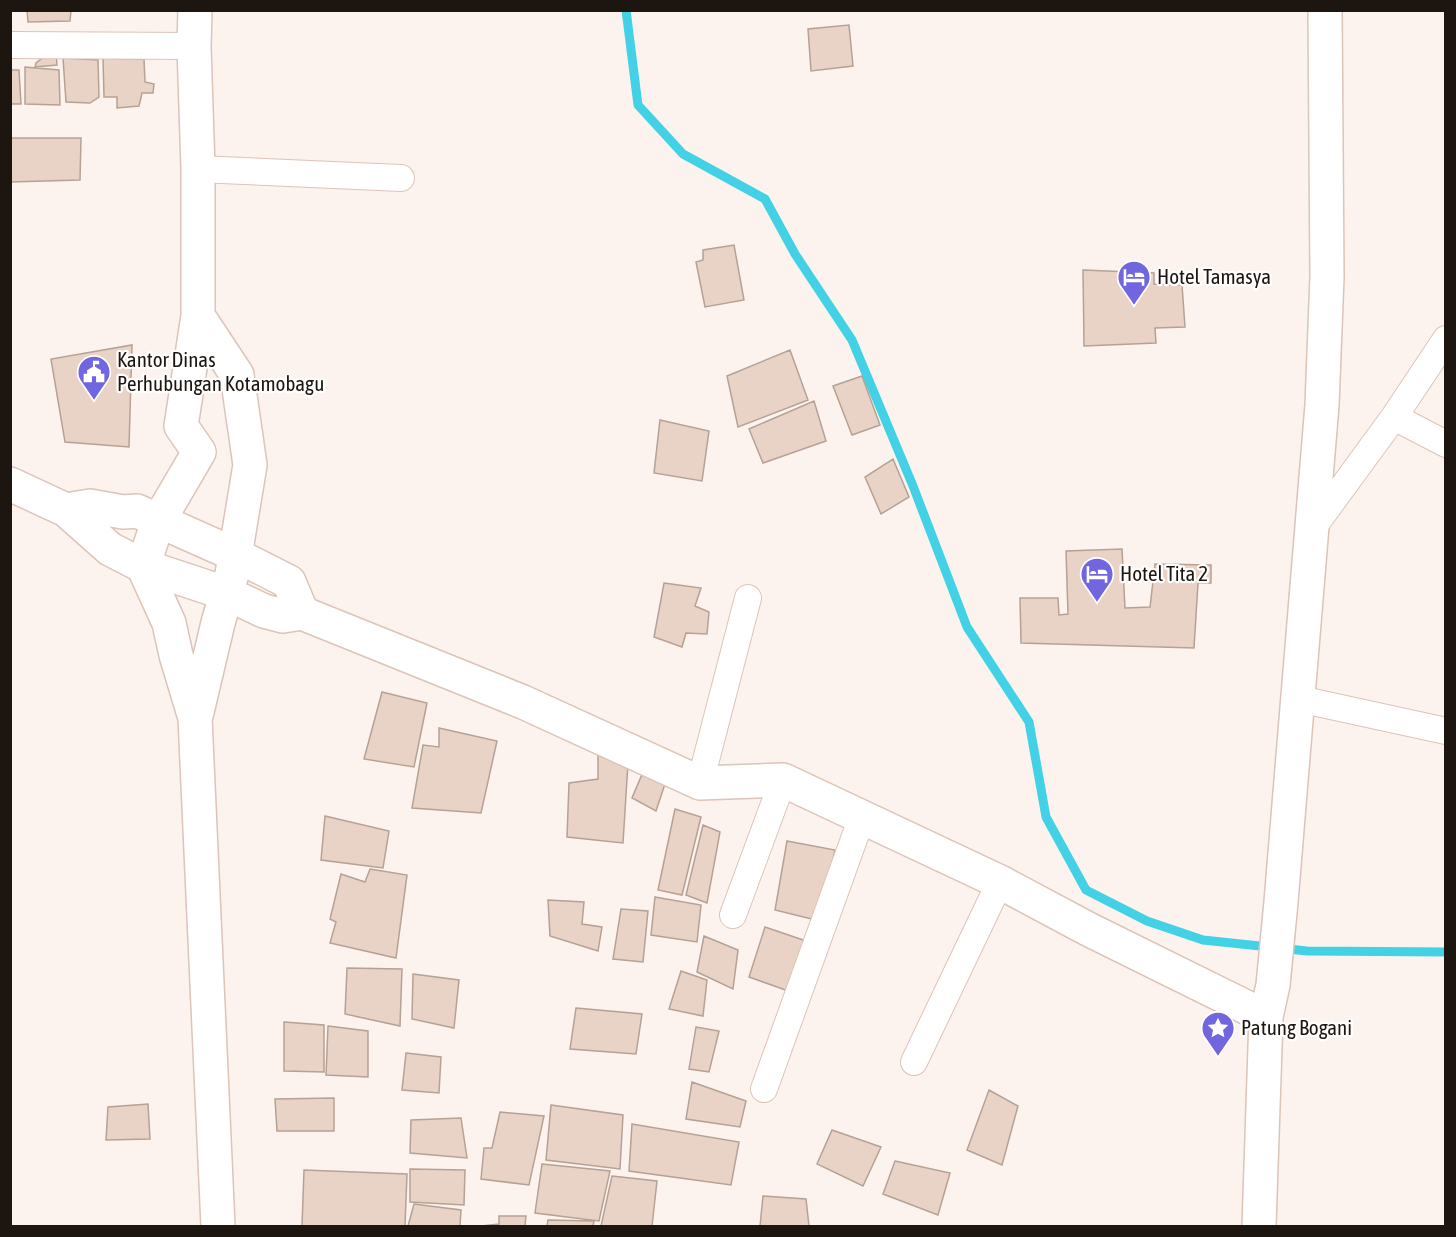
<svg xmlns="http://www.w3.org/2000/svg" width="1456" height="1237" font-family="'Asap Condensed',sans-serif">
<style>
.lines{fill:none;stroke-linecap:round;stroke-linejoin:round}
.stream{stroke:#42d1e5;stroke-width:9}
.building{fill:#e9d2c6;stroke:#b6a195;stroke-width:1.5}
.minor-casing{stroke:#dbc4b8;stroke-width:28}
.tertiary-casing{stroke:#dbc4b8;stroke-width:36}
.trunk-casing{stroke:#dbc4b8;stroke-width:36}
.minor{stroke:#fff;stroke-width:26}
.tertiary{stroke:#fff;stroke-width:33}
.trunk{stroke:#fff;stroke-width:33}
.labels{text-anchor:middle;stroke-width:4.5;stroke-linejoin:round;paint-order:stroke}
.poi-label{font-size:21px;fill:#1c1510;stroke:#fff;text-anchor:start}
</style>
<rect width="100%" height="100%" fill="#fcf3ee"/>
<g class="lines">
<path class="stream" d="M626,10L638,105L683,154L765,199L795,254L852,340L913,486L967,627L1029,722L1046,817L1086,890L1147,921L1203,940L1307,951L1446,952"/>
</g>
<path class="building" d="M27,10H71L70,21L28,22Z
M849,25L853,66L811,71L808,29Z
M42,51L56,52L57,65L35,67L36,63L41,59Z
M63,58L98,60L99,97L90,103L66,102Z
M103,58L144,59L145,82L154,84L153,93H142L139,106L117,108V97H104Z
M25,67L59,70L60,105L25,104Z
M10,70H19L21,104H10Z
M10,138H81L80,180L10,182Z
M734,245L744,300L705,307L696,262L703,260V250Z
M1083,270L1154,273V284L1182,285L1185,327L1155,328L1156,343L1084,346Z
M132,345L129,447L65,442L51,359Z
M790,350L808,400L738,427L727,376Z
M862,376L880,425L852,435L833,386Z
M814,401L826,441L763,463L749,429Z
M660,420L709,431L702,481L654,473Z
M893,459L909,497L881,514L865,477Z
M1122,549L1125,608L1150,607L1155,564L1211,565V583H1198L1194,648L1021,643L1020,598H1058L1059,615L1068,614L1066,551Z
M664,583L701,588L695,606L709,612L707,634L686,633L682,647L654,637Z
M382,692L427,703L414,767L364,759Z
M439,728L497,741L481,813L412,808L423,745L439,747Z
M598,752L628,763L623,843L567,837L569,783L598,779Z
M643,772L666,781L656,811L632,798Z
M675,809L701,817L682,895L658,890Z
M325,816L389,831L383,868L321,860Z
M703,825L720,832L707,903L686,895Z
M787,841L835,850L820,921L775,910Z
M370,869L407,875L396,958L330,943L336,922L330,919L341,874L365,882Z
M655,897L701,905L697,942L651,935Z
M548,900L584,902L582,924L602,927L598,951L550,936Z
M621,909L648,911L643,962L613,959Z
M765,927L812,943L794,993L749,977Z
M704,936L738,950L733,989L697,972Z
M347,968L402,969L400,1026L345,1014Z
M681,971L707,980L703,1016L669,1009Z
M413,974L459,980L454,1028L412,1019Z
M576,1008L642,1014L636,1054L570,1049Z
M284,1022L324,1025V1072L284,1071Z
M328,1026L368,1031V1077L326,1075Z
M696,1027L719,1031L709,1072L689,1069Z
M406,1053L441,1057L439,1093L402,1090Z
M692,1082L746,1101L740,1127L686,1119Z
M989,1090L1018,1106L1002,1165L967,1150Z
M334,1098V1131H277L275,1099Z
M148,1104L150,1139L106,1140L108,1107Z
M551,1105L623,1115L620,1169L546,1160Z
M500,1112L544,1116L529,1185L481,1179L484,1148H492Z
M461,1118L467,1158L410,1153L411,1120Z
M632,1124L739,1142L731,1185L629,1171Z
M832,1130L881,1147L863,1186L817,1164Z
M895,1161L950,1173L938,1215L883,1194Z
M542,1164L610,1171L599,1221L535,1213Z
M410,1169L465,1170L464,1205L410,1202Z
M304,1170L407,1174L405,1226H302Z
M612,1176L657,1181L652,1226H601Z
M763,1196L806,1199L809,1226H760Z
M414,1204L461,1210L460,1226H408Z
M499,1216H526L525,1226H481L499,1224Z
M548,1220L594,1221L593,1226H547Z"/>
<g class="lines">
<g class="minor-casing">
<path id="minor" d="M10,45L194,46
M198,169L401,178
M1394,417L1446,444
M1312,529L1394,417L1446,339
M1299,699L1446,731
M700,783L748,598
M733,915L783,780
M914,1062L1000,882
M764,1089L862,817"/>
</g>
<g class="tertiary-casing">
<path id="tertiary" d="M195,10L194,46L198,169V316L181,426L199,452L158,522L143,566L169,623L176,655L195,718L218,1226
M196,716L218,623L232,574L250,465L237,375L198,316"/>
</g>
<g class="trunk-casing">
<path id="trunk" d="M10,484L66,510L110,549L143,566L228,594L264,611L283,616L302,613L523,702L700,783L783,780L1000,882L1088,929L1266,1017
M66,510L90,506L123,512L137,511L236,555L289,582L302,613
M1259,1226L1266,1017L1273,985L1281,902L1322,405L1327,277L1325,10"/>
</g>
<use href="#minor" class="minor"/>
<use href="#tertiary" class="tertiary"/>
<use href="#trunk" class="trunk"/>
</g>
<defs>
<g id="hotel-pin" transform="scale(1.725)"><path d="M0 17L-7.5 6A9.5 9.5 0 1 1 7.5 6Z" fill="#7166e0" stroke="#fff"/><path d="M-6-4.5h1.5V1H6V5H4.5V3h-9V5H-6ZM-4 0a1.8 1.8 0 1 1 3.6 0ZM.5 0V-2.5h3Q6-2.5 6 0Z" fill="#fff"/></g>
<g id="civic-pin" transform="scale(1.725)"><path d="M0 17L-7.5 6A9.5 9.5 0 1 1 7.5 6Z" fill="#7166e0" stroke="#fff"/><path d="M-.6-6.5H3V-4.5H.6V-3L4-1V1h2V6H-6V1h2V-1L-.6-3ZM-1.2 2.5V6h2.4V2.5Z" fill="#fff"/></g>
<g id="sight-pin" transform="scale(1.725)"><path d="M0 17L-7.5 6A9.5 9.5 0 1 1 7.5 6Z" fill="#7166e0" stroke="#fff"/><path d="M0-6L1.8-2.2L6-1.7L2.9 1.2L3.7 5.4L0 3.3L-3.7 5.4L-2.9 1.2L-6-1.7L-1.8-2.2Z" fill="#fff"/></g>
</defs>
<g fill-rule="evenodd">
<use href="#hotel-pin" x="1134" y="277"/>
<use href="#civic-pin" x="94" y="372"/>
<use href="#hotel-pin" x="1097" y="574"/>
<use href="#sight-pin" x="1218" y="1028"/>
</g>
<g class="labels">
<g class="poi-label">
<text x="1157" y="284">Hotel Tamasya</text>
<text x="117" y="367">Kantor Dinas<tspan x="117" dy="24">Perhubungan Kotamobagu</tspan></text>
<text x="1120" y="581">Hotel Tita 2</text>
<text x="1241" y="1035">Patung Bogani</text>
</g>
</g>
<rect width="1456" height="1237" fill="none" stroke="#1c1510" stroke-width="24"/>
</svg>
